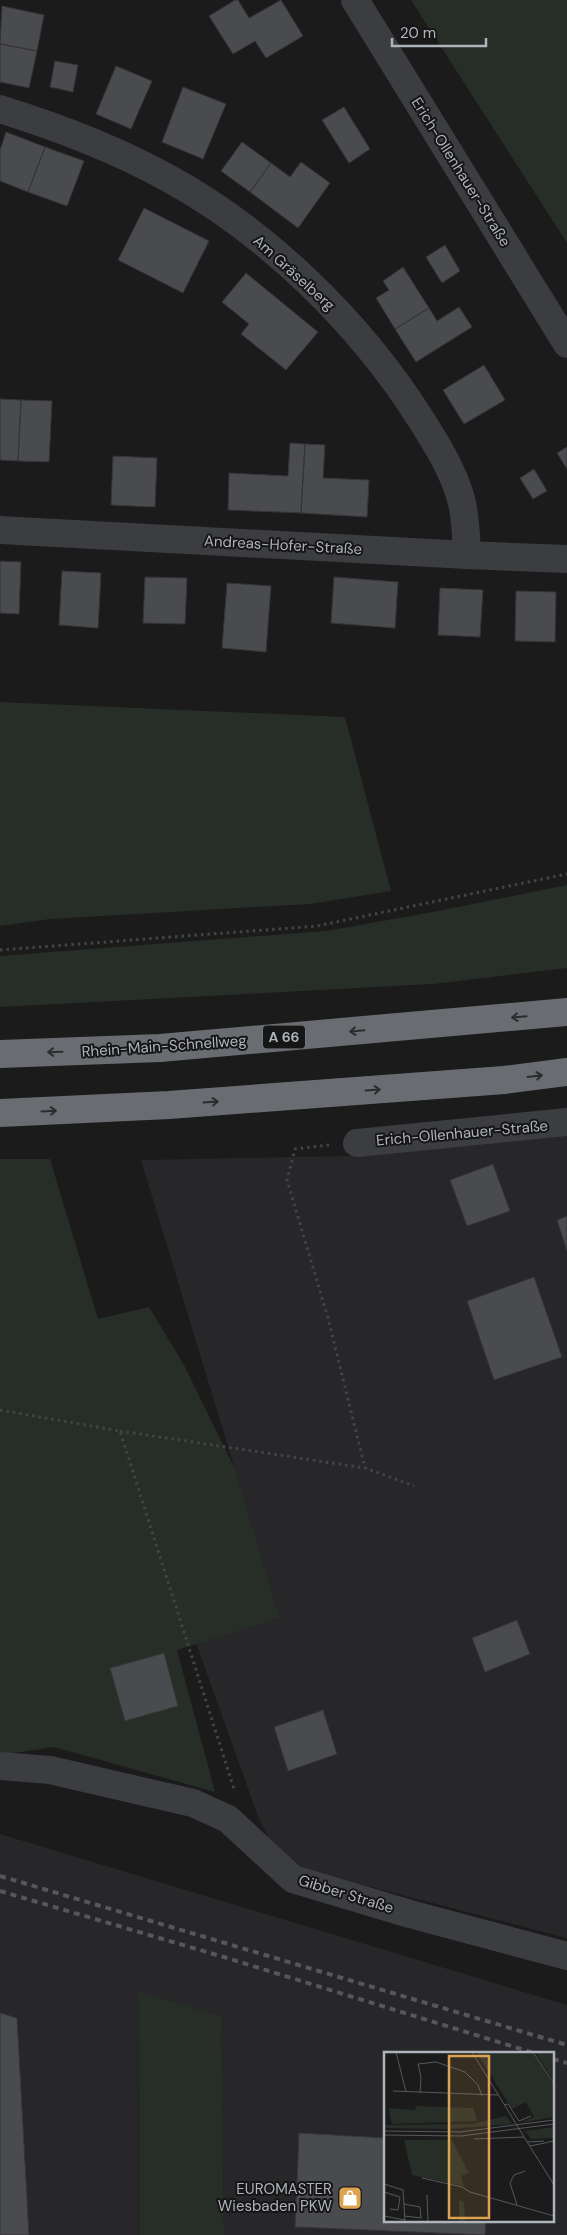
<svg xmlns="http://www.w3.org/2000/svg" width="567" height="2235" font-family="'DM Sans',sans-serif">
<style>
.built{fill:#272729;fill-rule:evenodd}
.green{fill:#272e27}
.building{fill:#4a4b4e;stroke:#353538}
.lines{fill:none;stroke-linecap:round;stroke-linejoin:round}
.path{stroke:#424448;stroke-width:3;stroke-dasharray:2.5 4;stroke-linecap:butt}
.minor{stroke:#3c3d41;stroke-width:28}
.tertiary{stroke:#3c3d41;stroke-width:28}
.motorway{stroke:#696c71;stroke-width:28}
.rail{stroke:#55575c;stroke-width:4;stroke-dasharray:6 5;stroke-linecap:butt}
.oneway{stroke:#2b2c2e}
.labels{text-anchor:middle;stroke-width:4;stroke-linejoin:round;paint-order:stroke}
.shield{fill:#161617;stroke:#818489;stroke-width:1}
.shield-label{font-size:14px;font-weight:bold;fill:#afb3ba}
.street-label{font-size:15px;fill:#afb3ba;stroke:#161617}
.poi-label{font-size:15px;fill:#afb3ba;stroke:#161617;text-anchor:end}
.inset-road{fill:none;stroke:#56585b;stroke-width:1}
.view{fill:#dea351;fill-opacity:0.15;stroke:#dea351;stroke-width:2.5}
.inset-edge{fill:none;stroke:#afb3ba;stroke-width:2.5}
</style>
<rect width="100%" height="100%" fill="#1b1b1c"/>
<path class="built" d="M567,1133V1938L302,1869L270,1840L259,1819L196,1643L280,1618L141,1160L348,1156Z
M0,1834L567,2005V2235H224L221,2016L139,1993L140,2235H0ZM386,2054H553V2221H386Z"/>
<path class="green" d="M411,0H567V243Z
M0,702L345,717L391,891L310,904L50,919L0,926Z
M567,885V968L433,984L0,1007V956L326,931L433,912Z
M0,1159H50L98,1319L149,1307L184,1365L235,1469L280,1618L177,1650L215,1792L54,1747L0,1755Z
M139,1992L221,2016L224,2235H140Z"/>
<path class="building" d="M235,0H238L249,18L281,0L303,36L266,58L255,41L233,54L209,16Z
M2,6L44,15L37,51L0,44Z
M0,44L37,51L29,88L0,82Z
M55,61L78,65L73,92L50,87Z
M116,66L152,81L131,129L96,114Z
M183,87L226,104L203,159L162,142Z
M344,107L370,149L349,163L322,120Z
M6,132L45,147L28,192L0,181V150Z
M242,142L271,163L250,192L221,171Z
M45,147L84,161L67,206L28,192Z
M301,162L330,183L298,228L250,192L271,163L290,177Z
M144,208L209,241L183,293L118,260Z
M445,245L460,271L442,283L426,257Z
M403,267L429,308L395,329L376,298L389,290L383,281Z
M246,273L318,332L286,370L241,334L249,324L222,302Z
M459,307L472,327L416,362L395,329L429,308L437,321Z
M484,365L505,400L464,424L443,390Z
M0,399L21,400L18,461L0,460Z
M21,400L52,401L49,462L18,461Z
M290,443L305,444L301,513L228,510L229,473L288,476Z
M305,444L325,445L323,478L369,480L367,517L301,513Z
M567,447V469L557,453Z
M113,456L157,458L155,507L111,505Z
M534,469L547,491L533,499L520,478Z
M0,561L21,562L19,614L0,613Z
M62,571L101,573L98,628L59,625Z
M145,577L187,578L185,624L143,623Z
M334,577L398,582L395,628L331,623Z
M227,583L271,586L266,652L222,648Z
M440,588L483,590L480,637L438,635Z
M516,591L556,592L555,642L515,641Z
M493,1164L510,1211L467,1226L450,1180Z
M567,1216V1251L557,1220Z
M534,1277L562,1357L494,1380L467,1301Z
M517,1620L530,1654L485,1672L472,1638Z
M164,1653L178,1706L125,1721L110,1668Z
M323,1710L337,1754L288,1771L274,1727Z
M0,2013L17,2018L29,2235H0Z
M299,2133L386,2138V2221H486L485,2235L295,2227Z"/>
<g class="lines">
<path class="path" d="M0,950L317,926L567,874
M329,1145L295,1149L287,1180L328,1318L365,1468
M0,1410L120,1431L234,1789
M120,1431L365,1468L414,1486"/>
<path class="minor" d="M0,109C58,127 114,148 168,178C267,232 360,323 420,418C436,443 453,470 461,499C466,517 466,537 467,555
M0,530L467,555L567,559
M357,1143L567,1122
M0,1766L50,1770L193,1803L228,1819L293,1879L410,1914L567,1956"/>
<path class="tertiary" d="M355,0L567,344"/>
<path class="motorway" d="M0,1054L160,1048L567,1012
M0,1113L169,1105L504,1080L567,1072"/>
<path class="rail" d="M0,1876L567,2045
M0,1891L227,1958L537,2054
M553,2059L567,2063"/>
</g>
<defs><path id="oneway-shaft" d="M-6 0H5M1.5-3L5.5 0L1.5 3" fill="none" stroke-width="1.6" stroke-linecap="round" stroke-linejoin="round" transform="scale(1.25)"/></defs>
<g class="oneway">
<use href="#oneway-shaft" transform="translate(519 1017) rotate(175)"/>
<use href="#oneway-shaft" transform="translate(357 1031) rotate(175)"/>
<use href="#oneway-shaft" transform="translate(55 1052) rotate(178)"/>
<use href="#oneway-shaft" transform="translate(535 1076) rotate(-7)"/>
<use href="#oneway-shaft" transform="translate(373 1090) rotate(-4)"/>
<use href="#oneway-shaft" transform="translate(211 1102) rotate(-4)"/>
<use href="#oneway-shaft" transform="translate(49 1111) rotate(-3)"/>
</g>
<defs>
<g id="shop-square" transform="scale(1.25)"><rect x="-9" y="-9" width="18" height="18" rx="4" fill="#dea351" stroke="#161617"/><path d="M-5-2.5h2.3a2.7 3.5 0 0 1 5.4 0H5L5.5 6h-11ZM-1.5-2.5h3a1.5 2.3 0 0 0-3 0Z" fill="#fff"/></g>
</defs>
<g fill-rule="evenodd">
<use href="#shop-square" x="350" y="2198"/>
</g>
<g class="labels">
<rect class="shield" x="263" y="1025.5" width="42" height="23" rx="4"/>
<g class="shield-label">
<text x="284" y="1042">A 66</text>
</g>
<g class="street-label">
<text transform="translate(461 172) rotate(58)" y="5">Erich-Ollenhauer-Straße</text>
<text transform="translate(294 273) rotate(42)" y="5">Am Gräselberg</text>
<text transform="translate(283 545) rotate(3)" y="5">Andreas-Hofer-Straße</text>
<text transform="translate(164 1046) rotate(-4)" y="5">Rhein-Main-Schnellweg</text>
<text transform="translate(462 1133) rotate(-5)" y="5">Erich-Ollenhauer-Straße</text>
<text transform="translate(346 1894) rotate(17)" y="5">Gibber Straße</text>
</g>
<g class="poi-label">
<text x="332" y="2194">EUROMASTER<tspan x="332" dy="17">Wiesbaden PKW</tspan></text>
</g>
</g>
<g transform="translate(384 2052)">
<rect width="170" height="170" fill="#1b1b1c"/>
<path d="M92,0H149L170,34V65L135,71L150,65L142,50L128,57ZM151,0H170V30ZM31,54L89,56L93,69L8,72L4,56L32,58ZM122,64L128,72L60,77L0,76V73L88,72ZM170,75V86L147,87L141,79ZM20,88H68L85,121L77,124L80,134L28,123ZM75,148L80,150L81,170H75Z" fill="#272e27"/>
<path class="inset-road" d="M12,0L22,40M88,0L153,106M149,0L170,32M9,39L114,43M36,41L37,25L34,12L52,10L81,20L94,33L98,44M120,53L124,52L135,69L147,64M0,79L76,80L170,68M0,83L77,84L170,72M90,87L140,85M143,90L160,89M146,94L170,89M152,104L170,133M38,126L78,135L86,140L170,164M0,132L19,138L21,170M0,140L16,145L14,158L6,157M43,143L44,170M20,152L36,155L37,166L20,164M133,153L126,131L130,123L141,119M0,164L21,168M87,170H115"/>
<path class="view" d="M65,4H105V166H65Z"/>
<rect width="170" height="170" class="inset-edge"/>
</g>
<path d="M392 38v8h94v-8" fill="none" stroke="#afb3ba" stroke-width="2.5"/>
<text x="400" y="38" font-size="15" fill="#afb3ba" stroke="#161617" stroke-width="4" paint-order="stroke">20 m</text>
</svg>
